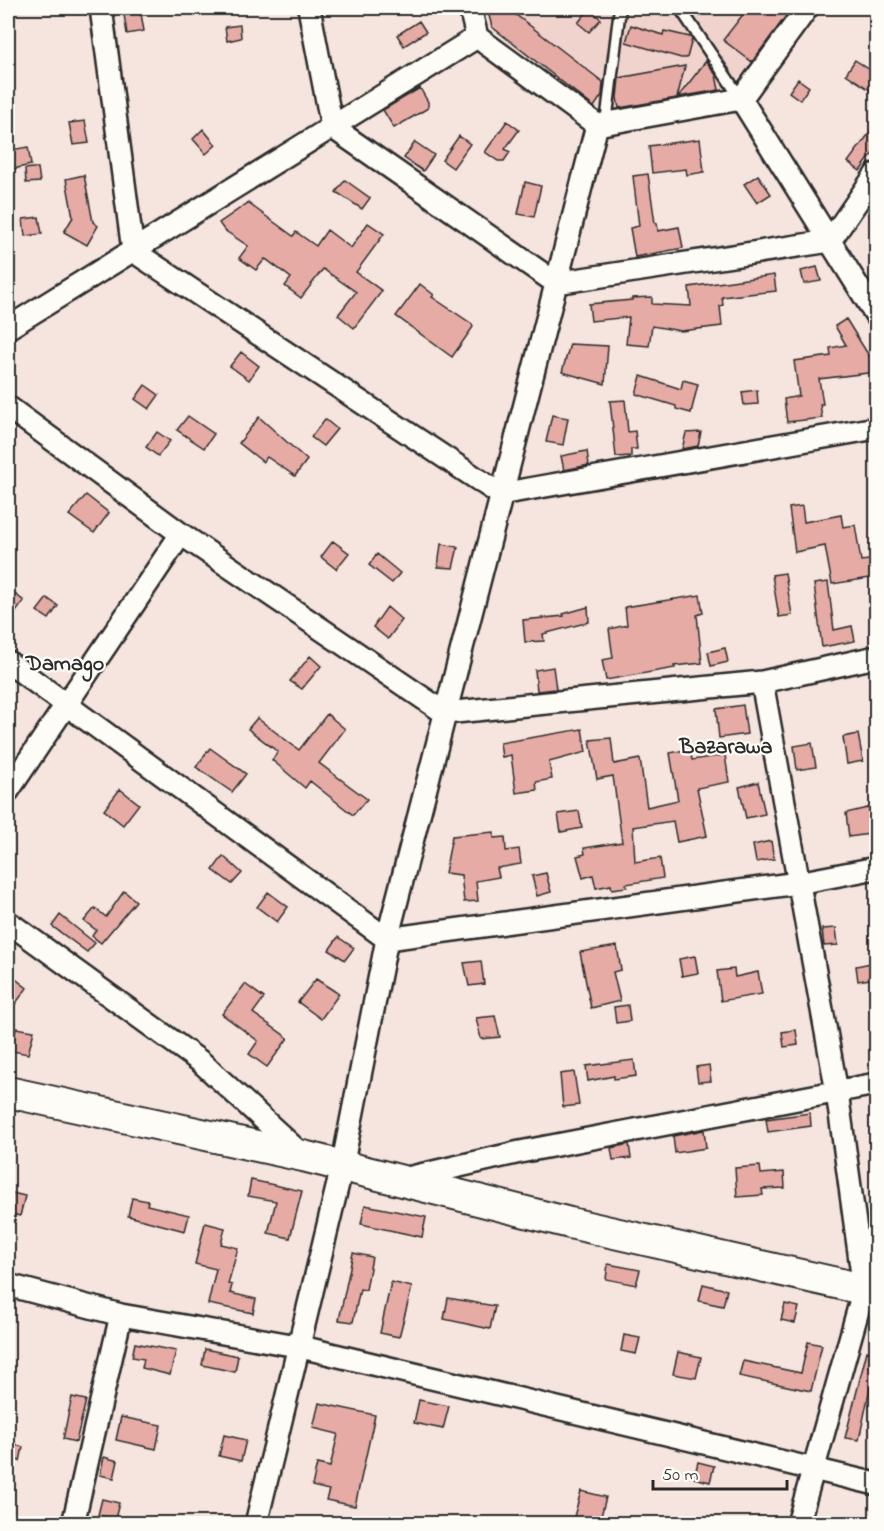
<svg xmlns="http://www.w3.org/2000/svg" width="884" height="1531" font-family="'Indie Flower',sans-serif">
<style>
.built{fill:#f1d3cd}
.building{fill:#e6aba4;stroke:#2b2b2b;stroke-width:1.5}
.lines{fill:none;stroke-linecap:round;stroke-linejoin:round}
.lane-casing{stroke:#2b2b2b;stroke-width:15}
.street-casing{stroke:#2b2b2b;stroke-width:26}
.secondary-casing{stroke:#2b2b2b;stroke-width:34}
.lane{stroke:#fdfcf7;stroke-width:10}
.street{stroke:#fdfcf7;stroke-width:21}
.secondary{stroke:#fdfcf7;stroke-width:30}
.labels{text-anchor:middle;stroke-width:4.5;stroke-linejoin:round;paint-order:stroke}
.quarter-label{font-size:22px;font-weight:bold;fill:#2b2b2b;stroke:#fdfcf7}
</style>
<rect width="100%" height="100%" fill="#f6e4de"/>
<filter id="ink" filterUnits="userSpaceOnUse"><feTurbulence type="fractalNoise" baseFrequency=".0167" numOctaves="2"/><feDisplacementMap in="SourceGraphic" scale="12" xChannelSelector="R" yChannelSelector="G"/><feConvolveMatrix kernelMatrix="1 2 1 2 8 2 1 2 1" color-interpolation-filters="sRGB"/></filter>
<g filter="url(#ink)">
<path class="built" d="M487,8H797L754,66L719,91L619,109L594,107L492,27Z"/>
<path class="building" d="M123,8H140L144,31L127,34Z
M487,8H507L603,82L602,95L594,107L492,27Z
M748,8H792L752,62L723,40Z
M589,9L601,19L589,32L578,23Z
M419,21L426,32L404,46L397,35Z
M240,25L241,38L227,41L225,27Z
M631,25L663,35L664,31L690,37L692,39L687,58H681L626,42Z
M855,60L876,74V94L846,74Z
M706,61L716,75L719,90L678,97Z
M685,66L677,98L619,108L617,98L619,78Z
M798,79L809,87L800,100L789,92Z
M420,88L428,102V108L394,128L383,110Z
M85,121L89,143L73,145L69,123Z
M507,121L519,130L505,149L510,152L504,161H498L485,152Z
M876,124V149L860,171L848,162Z
M203,129L216,145L206,154L193,139Z
M459,136L470,144L453,168L442,160Z
M700,139L704,172L687,175L686,169L652,173L649,146Z
M415,142L434,155L423,171L404,158Z
M28,147L31,165L13,169L10,150Z
M32,168H38L40,182L26,183L25,169Z
M648,174L655,223H657L658,231L679,227L683,248L635,257L630,228L639,226L633,176Z
M84,175L93,222L98,226L87,245L64,232L73,217L66,179Z
M758,175L771,194L757,203L744,184Z
M345,180L370,198L362,209L336,192Z
M525,182L541,186L534,217L518,214Z
M248,203L293,236L296,232L316,246L327,230L351,248L368,223L384,234L356,272L382,291L354,328L338,315L356,292L323,269L301,298L285,286L291,278L267,260L265,259L256,270L239,258L248,246L224,230L219,223Z
M39,217L42,234L25,236L23,219Z
M817,267L821,281L804,284L801,271Z
M774,275L776,291L722,297L723,305L720,306L722,326L681,331L652,326L649,346L626,344L629,317L591,321L589,304L632,300V298L652,297V304L691,306L689,287Z
M420,284L434,295L432,297L472,324L473,327L452,357L396,316Z
M846,319L876,367V372L819,379L823,404H820L822,418L787,422L784,399L799,396L794,361L831,356L830,348L846,345L835,326Z
M570,344L608,346L605,384L562,372Z
M241,352L259,366L249,380L230,366Z
M641,376L681,389L683,380L698,384L691,413L676,409V406L636,394Z
M145,385L159,395L149,409L135,399Z
M757,390L758,404L744,405L742,392Z
M625,400L628,432L635,431L637,449H631V456L616,457L610,401Z
M552,415L568,418L563,445L546,442Z
M188,416L214,434L204,448L177,430Z
M259,417L307,460L295,476L267,457L263,462L239,443Z
M325,419L337,429L323,446L311,437Z
M157,432L170,441L158,456L146,447Z
M701,432L698,446L682,449L686,433Z
M587,451L589,465L564,470L561,456Z
M86,495L109,513L94,533L69,515Z
M802,506L804,522L841,515L843,527L855,525L861,561L876,559V577L832,584L825,546L795,552L789,508Z
M333,541L349,553L336,569L321,557Z
M441,544L458,547L453,568L438,567Z
M377,554L400,573L392,583L369,565Z
M785,573L792,615L779,617L772,575Z
M828,582L834,630L852,626L855,641L822,647L814,584Z
M8,589L24,601L8,623Z
M700,595L703,613L697,615L702,663L674,666L675,668L606,680L602,660L613,658L609,629L627,625L625,607Z
M47,598L58,606L49,619L37,611Z
M387,607L402,620L388,639L373,627Z
M588,607L589,622L543,634L544,641L525,642L523,620L564,616L563,614Z
M725,648L728,662L711,666L708,652Z
M310,656L321,666L302,689L290,681Z
M553,667L556,689L537,691L535,670Z
M743,705L747,734L719,738L716,709Z
M327,714L345,729L319,763L367,799L353,815L310,781L305,788L272,760L278,752L248,729L257,718L299,750Z
M582,729L586,752L549,762L552,779L536,782L537,790L516,793L511,755L502,757L500,743Z
M858,734L863,761L847,764L843,737Z
M611,738L614,764L640,759L647,807L678,800L670,753L690,749L692,760L725,755L729,782L697,788L707,836L677,842L673,821L633,827L635,862L660,858L663,878L626,884L627,887L612,889L611,885L596,888L593,875L583,878L577,856L585,854L584,848L622,842L613,776L597,779L590,740Z
M812,743L816,767L797,770L794,746Z
M210,748L246,774L232,792L196,767Z
M758,782L765,814L746,818L739,787Z
M120,789L139,804L123,825L104,810Z
M876,806V833L849,837L846,813Z
M579,811L582,828L561,832L558,814Z
M494,832V838L505,837L506,851L519,849L521,864L497,868L499,877L476,881L478,901L464,902L461,875L445,873L452,836Z
M771,841L774,859L756,862L753,845Z
M223,856L242,873L232,884L213,870Z
M546,873L551,892L537,896L532,876Z
M124,891L136,901L101,943L92,936L96,930L84,921L95,908L106,917Z
M268,892L288,907L277,922L257,907Z
M60,915L95,943L87,952L52,926Z
M836,928L838,945L824,946L822,929Z
M338,937L354,948L345,960L329,950Z
M617,946L621,970L613,972L620,1001L591,1008L580,952Z
M695,956L698,973L682,976L679,959Z
M481,961L484,984L469,986L464,963Z
M876,962V978L858,981L856,966Z
M734,969L735,977L758,972L762,994L721,1001L717,971Z
M8,973L27,988L8,1014Z
M316,979L339,994L321,1019L298,1002Z
M245,984L264,998L253,1013L288,1038L267,1067L249,1054L258,1041L222,1014Z
M628,1005L630,1021L616,1023L614,1007Z
M495,1016L500,1037L481,1039L476,1018Z
M16,1028L34,1031L28,1054L12,1051Z
M796,1030L798,1045L784,1047L782,1032Z
M634,1060L636,1076L614,1079V1076L588,1081L586,1066Z
M709,1065L711,1081L698,1082L696,1067Z
M574,1072L579,1105L563,1107L560,1074Z
M810,1113L811,1126L768,1132L766,1119Z
M704,1130L706,1148L675,1153L673,1136Z
M629,1144L631,1158L613,1160L611,1148Z
M760,1166L761,1174L784,1172L785,1188L762,1189L763,1195L737,1197L735,1168Z
M251,1180L302,1191L290,1238L268,1233L276,1201L248,1196Z
M8,1192L25,1196L20,1216L8,1213Z
M132,1198L148,1201L147,1205L189,1215L185,1231L128,1216Z
M365,1205L426,1217L422,1237L361,1224Z
M205,1223L225,1228L221,1244L238,1248L228,1284L232,1285L230,1293L256,1299L253,1313L208,1304L216,1269L195,1264Z
M353,1253L372,1257L366,1290L360,1289L353,1322L339,1320Z
M608,1264L640,1270L636,1285L606,1279Z
M391,1282L412,1287L399,1337L380,1333Z
M703,1284L727,1290L723,1306L699,1301Z
M448,1298L495,1306L490,1329L444,1319Z
M785,1304L799,1307L795,1323L781,1320Z
M624,1335L640,1338L636,1354L621,1351Z
M808,1342L822,1345L811,1391L739,1376L743,1361L801,1373Z
M135,1343L176,1351L170,1375L142,1368L144,1359L132,1357Z
M205,1349L238,1356L235,1372L202,1365Z
M867,1351L876,1354V1390L870,1388L859,1440L845,1438Z
M678,1352L701,1357L696,1378L673,1374Z
M72,1397L86,1400L76,1442L63,1439Z
M419,1400L449,1406L443,1429L414,1423Z
M319,1403L375,1415L355,1506L326,1500L329,1490L312,1486L317,1464L330,1467L338,1434L313,1428Z
M121,1417L161,1425L156,1449L116,1440Z
M224,1435L246,1440L241,1461L219,1456Z
M8,1443L23,1447L20,1461L8,1458Z
M104,1457L118,1461L114,1478L100,1475Z
M698,1462L714,1466L710,1482L694,1478Z
M581,1491L606,1497L599,1524H572Z
M102,1499L119,1503L115,1519L98,1515Z"/>
<g class="lines">
<g class="lane-casing">
<path id="lane" d="M680,8L741,99
M606,123L620,8"/>
</g>
<g class="street-casing">
<path id="street" d="M101,8L133,251L500,494L876,428
M309,8L332,127L556,283L830,241L876,174
M470,8L477,37L597,125L741,99L807,8
M741,99L876,315
M8,328L477,37
M8,407L181,534L445,713L762,682L876,657
M8,662L387,939L798,883L876,868
M762,682L837,1092L864,1289L798,1524
M8,791L181,534
M8,922L201,1062L301,1154
M403,1179L520,1152L876,1084
M8,1285L121,1315L297,1346L876,1484
M73,1524L121,1315
M256,1524L342,1167L387,939L597,125"/>
</g>
<g class="secondary-casing">
<path id="secondary" d="M8,1092L303,1156L570,1223L876,1292"/>
</g>
<use href="#lane" class="lane"/>
<use href="#street" class="street"/>
<use href="#secondary" class="secondary"/>
</g>
</g>
<g class="labels">
<g class="quarter-label">
<text x="65" y="670">Damago</text>
<text x="726" y="753">Bazarawa</text>
</g>
</g>
<rect width="884" height="1531" fill="none" stroke="#fdfcf7" stroke-width="30"/>
<rect x="15" y="15" width="854" height="1501" fill="none" stroke="#2b2b2b" stroke-width="2" filter="url(#ink)"/>
<path d="M653 1480v9h134v-9" fill="none" stroke="#2b2b2b" stroke-width="3"/>
<text x="662" y="1480" font-size="18" fill="#2b2b2b" stroke="#fdfcf7" stroke-width="4.5" paint-order="stroke">50 m</text>
</svg>
